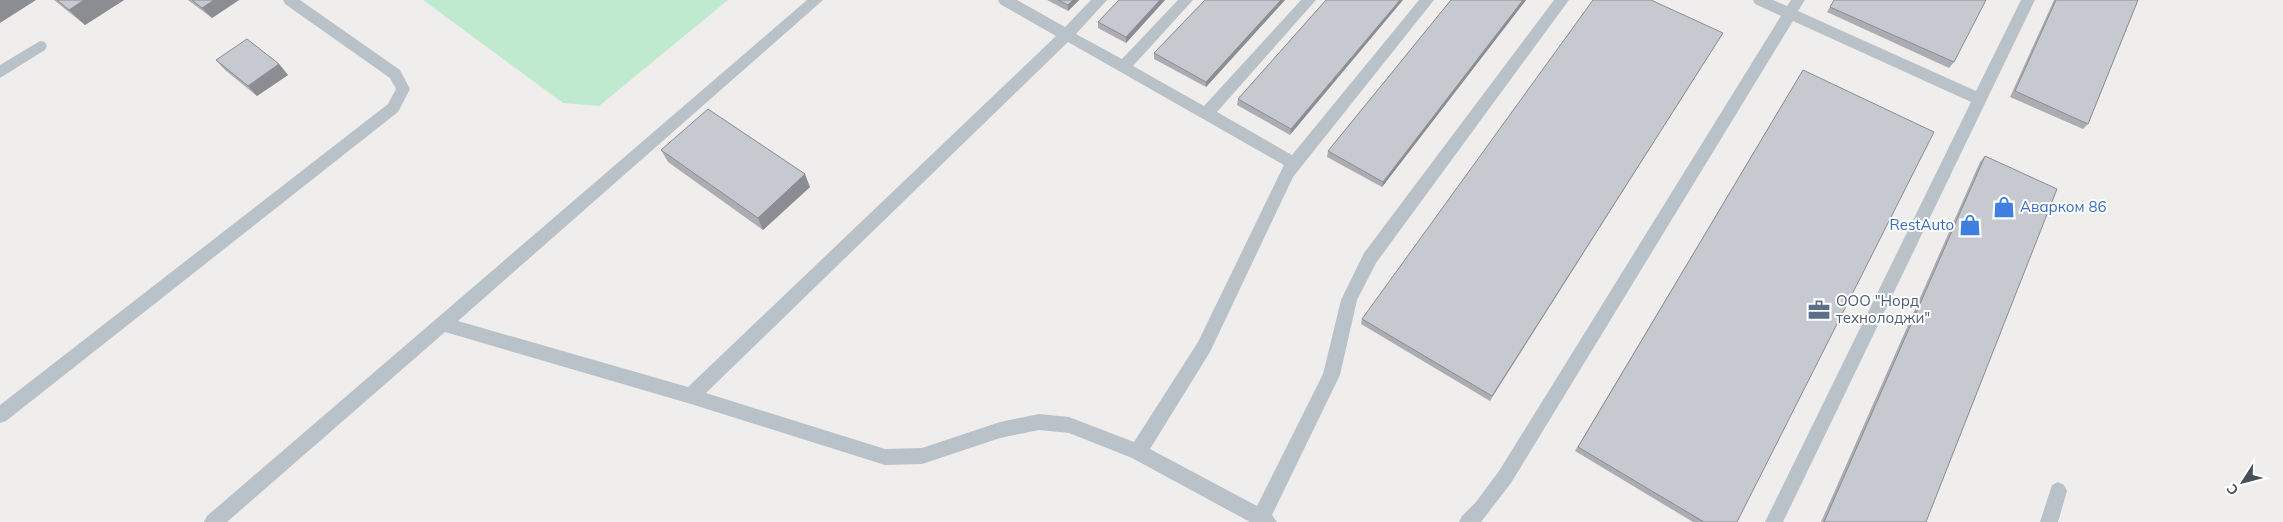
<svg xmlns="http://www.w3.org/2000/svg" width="2283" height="522" font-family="Mulish,sans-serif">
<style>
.green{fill:#bfead0}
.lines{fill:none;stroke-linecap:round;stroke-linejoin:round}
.service{fill:#bac2c9;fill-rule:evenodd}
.wall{fill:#abadb3}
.shaded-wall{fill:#8b8d92}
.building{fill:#c7c9d0;stroke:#8b8d92}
.labels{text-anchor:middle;stroke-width:4;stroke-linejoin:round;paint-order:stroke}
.shop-label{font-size:15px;fill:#366cbe;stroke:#fff;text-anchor:start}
.service-label{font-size:15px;fill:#4e5e75;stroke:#fff;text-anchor:start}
</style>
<rect width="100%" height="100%" fill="#f0eded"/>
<path class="green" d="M423,0H728L599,106L563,103Z"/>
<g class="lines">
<path class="service" d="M283,0H300L400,70L410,89L398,112L6,421L0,423V405L388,104L396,89L390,78L285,4Z
M807,0H823L458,321L688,387L1056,36L1000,4L998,0H1017L1065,27L1091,0H1107L1076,34L1122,59L1178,0H1193L1133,66L1204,106L1301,0H1316L1217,112L1292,155L1419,0H1434L1293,177L1210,352L1150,449L1257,506L1323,374L1341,300L1364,253L1554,0H1569L1376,263L1357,300L1340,375L1272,515L1277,522H1250L1132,458L1069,433L1039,430L1000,438L922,464L885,465L691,404L445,332L227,522H204L207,516ZM1068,42L1284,165L1198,342L1134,442L1069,417L1039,414L1000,422L922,448L885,449L706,393Z
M1753,0H1773L1787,6L1791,0H1805L1798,11L1976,91L2021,0H2035L1783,522H1765L1971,102L1793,21L1511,483L1481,522H1459L1462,516L1476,502L1499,471L1781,16L1755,4Z
M40,41L45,42L47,46L45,50L0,78V65Z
M2058,482L2064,485L2067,491L2058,522H2040L2052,485Z"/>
</g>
<path class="wall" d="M54,0H124L85,25Z
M188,0H239L212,18Z
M1047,0H1079L1068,11Z
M1119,0H1165L1126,43L1098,28V22Z
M1205,0H1285L1206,87L1154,59V53Z
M1326,0L1290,135L1237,105L1238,99Z
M1451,0H1526L1382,187L1327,157L1328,151Z
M1834,0L1954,62L1949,68L1827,12Z
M2054,0H2138L2088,124L2083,129L2010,97Z
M1723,33L1490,401L1361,324L1362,319Z
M216,60L279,64L288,75L257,96L225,70Z
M1803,70L1737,522H1693L1575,451Z
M661,150L810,187L763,230L668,162Z
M1985,156L1926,522H1821L1980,162Z"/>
<path class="shaded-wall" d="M0,0H36L0,23Z
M84,0H124L85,25L69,10Z
M214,0H239L212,18L202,8Z
M1073,0H1079L1068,11V5Z
M1160,0H1165L1126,43V37Z
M1281,0H1285L1206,87V82Z
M1400,0H1403L1290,135L1291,129Z
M1523,0H1526L1382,187L1383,182Z
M279,64L288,75L257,96L248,86Z
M805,174L810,187L763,230L758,218Z"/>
<path class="building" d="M57,0H84L69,10Z
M192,0H214L202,8Z
M1058,0H1073L1068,5Z
M1119,0H1160L1126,37L1098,22Z
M1205,0H1281L1206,82L1154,53Z
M1326,0H1400L1291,129L1238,99Z
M1451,0H1523L1383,182L1328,151Z
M1593,0H1651L1723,33L1492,396L1362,319Z
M1834,0H1986L1954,62L1830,7Z
M2056,0H2138L2088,124L2015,91Z
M247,39L279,64L248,86L216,60Z
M1803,70L1934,132L1737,522H1704L1578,447Z
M708,109L805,174L758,218L661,150Z
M1985,156L2057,189L1926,522H1824Z"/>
<defs>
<g id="shop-bare" transform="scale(1.725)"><path d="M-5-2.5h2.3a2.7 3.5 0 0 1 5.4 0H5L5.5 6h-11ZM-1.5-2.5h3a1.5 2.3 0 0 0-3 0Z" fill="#3f7fe0" stroke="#fff" stroke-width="2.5" paint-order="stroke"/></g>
<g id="office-bare" transform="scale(1.725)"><path d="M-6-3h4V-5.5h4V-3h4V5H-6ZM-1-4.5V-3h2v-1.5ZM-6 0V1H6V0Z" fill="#5c6f8a" stroke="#fff" stroke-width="2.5" paint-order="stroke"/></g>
</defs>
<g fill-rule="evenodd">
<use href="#shop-bare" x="2004" y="207"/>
<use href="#shop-bare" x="1970" y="225"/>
<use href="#office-bare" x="1819" y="310"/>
</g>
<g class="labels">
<g class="shop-label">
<text x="2020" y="212">Аварком 86</text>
<text x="1954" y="230" text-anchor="end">RestAuto</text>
</g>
<g class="service-label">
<text x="1836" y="306">ООО "Норд<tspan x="1836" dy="17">технолоджи"</tspan></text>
</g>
</g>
<g transform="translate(2243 482) rotate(234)" stroke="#ffffff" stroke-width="4" paint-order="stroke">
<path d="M0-4L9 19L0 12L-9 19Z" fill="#475059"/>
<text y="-8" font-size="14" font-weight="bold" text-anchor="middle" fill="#475059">С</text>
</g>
</svg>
